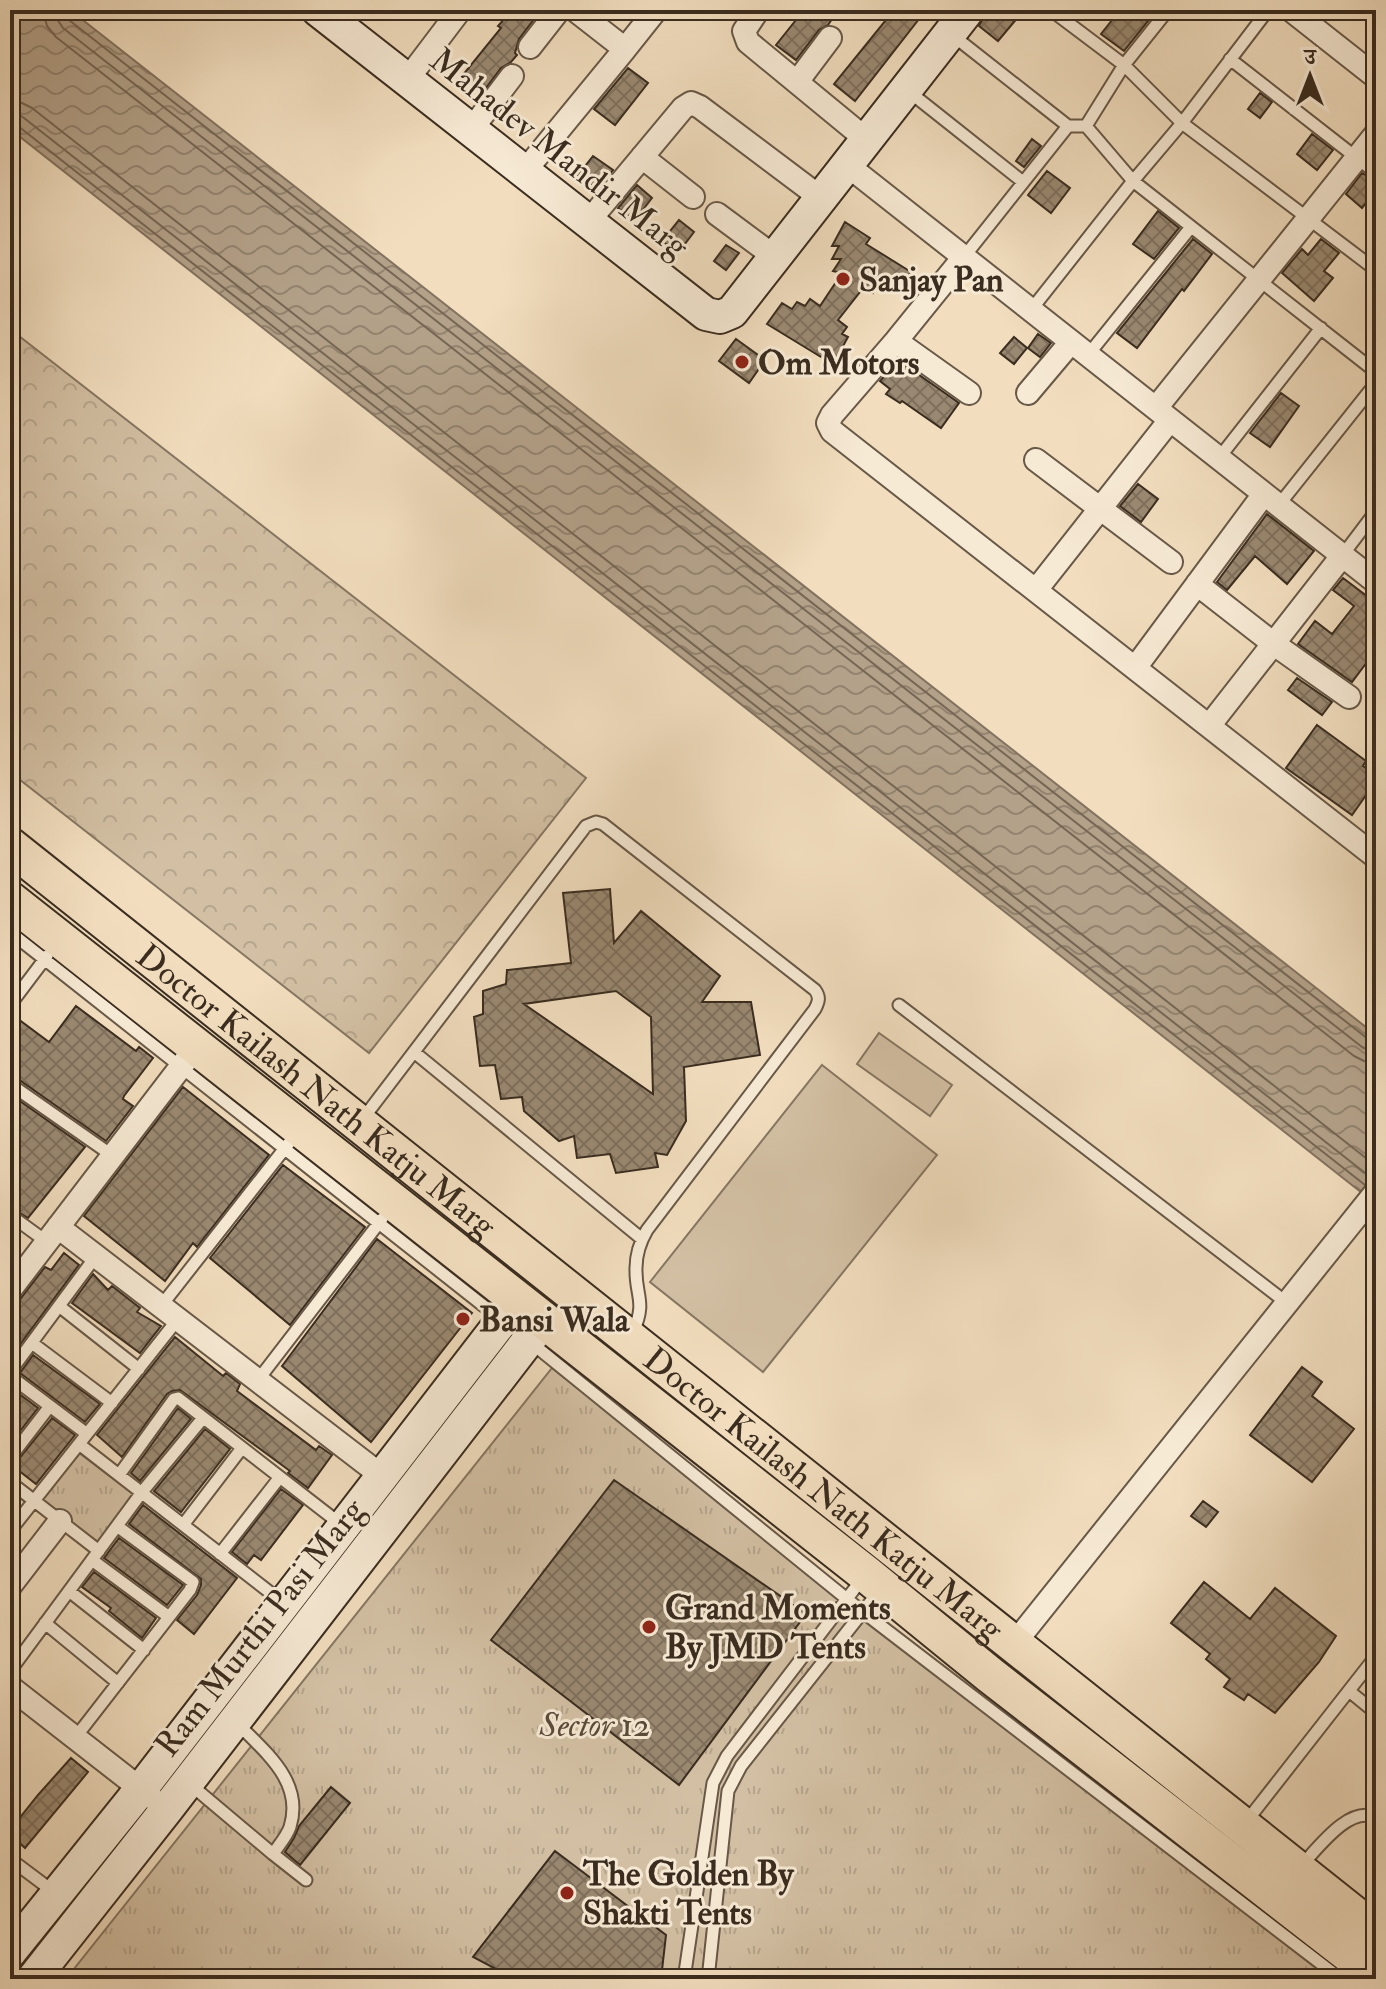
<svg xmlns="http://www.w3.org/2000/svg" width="1386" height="1989" font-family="'IM FELL Double Pica','Noto Serif Devanagari',serif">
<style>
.green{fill:#d3c0a4;stroke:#867662;stroke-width:2}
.forest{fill:url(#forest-crowns);stroke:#867662;stroke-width:2}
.park{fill:url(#park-tufts);stroke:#867662;stroke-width:2}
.water{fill:url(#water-waves);stroke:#83725f;stroke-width:2}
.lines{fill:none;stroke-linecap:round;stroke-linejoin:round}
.shore{stroke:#766654;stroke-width:2}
.building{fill:url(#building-cross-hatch);stroke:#3a2c1f;stroke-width:2;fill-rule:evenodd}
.lane-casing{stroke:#685847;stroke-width:15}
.street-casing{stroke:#685847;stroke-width:26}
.secondary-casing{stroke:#3a2c1f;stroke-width:36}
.primary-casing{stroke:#3a2c1f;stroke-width:40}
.lane{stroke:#f7ead5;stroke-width:11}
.street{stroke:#f7ead5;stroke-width:22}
.secondary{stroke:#f7ead5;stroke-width:32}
.primary{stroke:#f2debf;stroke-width:36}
.poi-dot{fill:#8f2418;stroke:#f7ead5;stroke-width:3}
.labels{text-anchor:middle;stroke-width:6;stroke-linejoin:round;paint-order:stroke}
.street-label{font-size:34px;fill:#3a2c1f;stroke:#f7ead5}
.poi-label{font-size:34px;font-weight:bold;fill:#3a2c1f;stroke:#f7ead5;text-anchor:start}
.park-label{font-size:34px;font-style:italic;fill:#594a3a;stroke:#f7ead5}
</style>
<defs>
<pattern id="forest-crowns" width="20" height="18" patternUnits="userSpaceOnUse" patternTransform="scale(2)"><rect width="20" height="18" fill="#d3c0a4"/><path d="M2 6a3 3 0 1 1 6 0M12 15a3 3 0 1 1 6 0" fill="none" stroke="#b6a58d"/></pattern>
<pattern id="park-tufts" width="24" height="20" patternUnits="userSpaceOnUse" patternTransform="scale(2)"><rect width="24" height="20" fill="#d3c0a4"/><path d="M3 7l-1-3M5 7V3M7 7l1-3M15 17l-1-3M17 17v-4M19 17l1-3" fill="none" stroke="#b6a58d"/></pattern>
<pattern id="water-waves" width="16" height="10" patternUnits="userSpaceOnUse" patternTransform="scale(2)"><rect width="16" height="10" fill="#b3a189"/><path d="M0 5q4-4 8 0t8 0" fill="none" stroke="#93836f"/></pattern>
<pattern id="building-cross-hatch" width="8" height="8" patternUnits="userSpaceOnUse" patternTransform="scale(2)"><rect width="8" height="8" fill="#9a8972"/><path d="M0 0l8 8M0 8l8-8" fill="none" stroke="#7f705d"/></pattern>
</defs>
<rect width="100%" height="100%" fill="#f2debf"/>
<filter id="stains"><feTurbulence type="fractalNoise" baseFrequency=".0025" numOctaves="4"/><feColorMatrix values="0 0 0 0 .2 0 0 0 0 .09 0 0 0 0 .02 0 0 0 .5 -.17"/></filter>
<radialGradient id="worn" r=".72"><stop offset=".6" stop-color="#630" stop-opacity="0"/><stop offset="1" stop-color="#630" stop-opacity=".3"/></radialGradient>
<path class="green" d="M879,1033L952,1085L930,1116L857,1064Z
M822,1065L937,1155L763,1372L650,1282Z"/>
<path class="forest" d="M10,329L586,778L369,1053L10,772Z"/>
<path class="park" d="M552,1368L1333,1979H66Z
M78,1452L136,1496L100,1545L41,1501Z"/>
<path class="water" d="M10,10H70L1376,1035V1204L10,129Z"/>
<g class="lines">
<path class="shore" d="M43,10L47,26L56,37L1354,1056L1364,1061L1376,1063
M56,10L57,19L63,28L1362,1047L1368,1050L1376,1051
M66,10V16L69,20L1368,1039L1376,1041
M10,101L22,103L32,108L1376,1166
M10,113L18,114L24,118L1374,1180
M10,124L18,126L1365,1185"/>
</g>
<path class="building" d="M512,10H541L519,39L515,53L517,55L511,62L501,68L483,92L462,76L501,28L498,26Z
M804,10H821L832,19L828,25L819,30L796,60L776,45Z
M894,10H926L855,101L834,84Z
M987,10H1024L998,41L979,26Z
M1120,10H1157L1124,51L1101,34Z
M628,68L648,83L615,125L594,109Z
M1260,93L1272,102L1260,118L1248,109Z
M1312,134L1333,150L1317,170L1297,154Z
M1032,139L1041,146L1024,167L1016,161Z
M593,156L613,170L597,190L578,175Z
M1047,171L1070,188L1051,213L1028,195Z
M1362,173L1376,181V190L1362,208L1346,194Z
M637,185L652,198L634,221L618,208Z
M1158,211L1179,228L1154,259L1133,244Z
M679,220L694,232L678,253L662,241Z
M845,222L870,238L866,244L911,272L900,289L891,284L886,292L877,286L873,293L864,287L838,320L847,327L842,334L848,337L843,346L850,350L839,368L767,324L782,303L792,309L797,302L805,306L810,299L820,306L842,273L833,271L841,259H832L839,246H832Z
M1193,239L1212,254L1184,291L1182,289L1137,348L1117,333Z
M1321,239L1339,253L1324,271L1333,278L1314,301L1282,273L1302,249L1308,255Z
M726,245L739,253L726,270L714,261Z
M1038,334L1051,343L1040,357L1028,348Z
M1014,337L1027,348L1014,364L1000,353Z
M736,339L765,360L749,383L719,361Z
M898,360L959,403L941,428L902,401L900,403L886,394L890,389L880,381Z
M1281,393L1299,406L1270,447L1250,433Z
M1138,484L1158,499L1141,522L1120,506Z
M1267,514L1314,551L1287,584L1255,556L1227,590L1217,582Z
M1343,578L1376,603V650L1352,682L1298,644L1315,621L1332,634L1354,606L1333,590Z
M1297,678L1332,702L1322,715L1288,690Z
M1317,725L1366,761L1363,766L1376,776V781L1352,815L1286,768Z
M610,889L614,943L641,911L720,976L702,1002H751L760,1055L684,1067L686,1121L667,1155L655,1153L658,1167L616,1173L610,1154L577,1158L574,1136L559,1141L524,1111L522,1097L501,1099L495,1065L480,1066L474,1017L483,1014V991L506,984L507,970L571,963L563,893ZM616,991L651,1017L653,1094L524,1004Z
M76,1006L136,1051L139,1047L153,1058L124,1096L123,1099L133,1106L106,1141L15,1077L10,1076V1013L49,1042Z
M183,1087L269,1155L197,1247L193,1243L165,1281L84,1216Z
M10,1094L85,1147L28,1218L10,1207Z
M283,1165L365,1227L290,1325L210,1258Z
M377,1239L472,1313L371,1442L282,1366Z
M64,1253L79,1265L10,1358V1309L21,1298L45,1267L51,1270Z
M93,1274L108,1290L112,1286L140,1308L137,1312L161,1326L140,1353L72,1303Z
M175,1337L223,1376L226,1373L240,1384L237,1391L316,1450L319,1446L332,1455L308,1488L288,1473L290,1471L180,1390L172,1391L167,1394L122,1457L97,1435Z
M33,1355L100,1404L85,1422L20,1373Z
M1302,1367L1322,1382L1312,1396L1354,1429L1312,1482L1250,1435Z
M10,1387L38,1408L10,1444Z
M178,1408L191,1419L140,1481L131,1473Z
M52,1418L75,1435L36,1484L13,1466Z
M205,1429L230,1449L181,1512L154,1491Z
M614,1480L806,1614L679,1785L491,1640Z
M281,1489L303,1505L261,1560L254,1555L247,1564L232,1552Z
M1203,1501L1218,1512L1206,1527L1191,1516Z
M143,1505L237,1578L194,1634L177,1620L197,1595L201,1585V1579L129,1524Z
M119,1538L183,1585L167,1605L104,1558Z
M94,1572L156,1618L142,1638L109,1611L111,1608L82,1587Z
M1204,1582L1250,1619L1275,1588L1336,1636L1319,1662L1275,1713L1248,1694L1244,1700L1224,1687L1230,1679L1206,1659L1210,1654L1171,1623Z
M71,1758L88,1772L25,1848L10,1834V1830L38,1795Z
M331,1787L350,1803L300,1865L285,1852L294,1838L299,1826Z
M555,1851L666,1935L661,1979H515L473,1957Z"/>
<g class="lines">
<g class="lane-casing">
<path id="lane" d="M1051,10L1124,65L1168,10
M1268,10L1182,123L1376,270
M1067,21L1075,10
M951,34L1068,126L964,257
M1230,59L1376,173
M907,90L1023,182
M1068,126H1086L1133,181L1182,123L1124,65L1086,126
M1031,310L1133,181L1376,372
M1088,355L1191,227
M1219,458L1321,328
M1278,506L1376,383
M1342,556L1376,511
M10,932L499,1318
M10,1005L47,956
M899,1005L1287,1303
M414,1052L642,1239
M10,1084L113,1156
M362,1120L586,826L596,822L603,824L815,990C820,997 819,1001 815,1009L647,1230C640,1242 636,1253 636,1268C635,1296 647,1301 633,1332
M10,1215L47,1242
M59,1306L139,1369
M161,1306L289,1143
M529,1341L863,1612L1341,1979
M32,1343L112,1403
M10,1372L96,1256
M10,1376L87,1434
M258,1380L382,1219
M79,1444L281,1601
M10,1458L50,1406
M119,1475L174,1399L178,1398L343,1526
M10,1482L99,1551
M183,1525L242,1448
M10,1531L178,1319
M220,1554L280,1477
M92,1560L169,1617
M69,1591L144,1650
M45,1623L118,1683
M10,1671L142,1492L203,1418
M1349,1691L1376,1713
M75,1738L190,1590L193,1582L117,1526
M191,1785L273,1854C279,1845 287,1836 290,1827C304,1782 266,1753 238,1724
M1246,1822L1376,1656
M273,1854L306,1880
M10,1859L54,1892
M1301,1866C1318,1848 1350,1804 1376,1818
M1364,1915L1376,1895
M684,1979L713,1783L727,1756L862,1579
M708,1979L728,1791L741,1766L880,1590"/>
</g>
<g class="street-casing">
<path id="street" d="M758,10L744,31L748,42L867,140
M1291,10L1376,77
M530,47L559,10
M625,49L656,10
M407,80L460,10
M797,82L830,38
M471,130L512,76
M642,157L693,197
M847,165L1376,582
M524,172L625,49L575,10
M717,214L775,257
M588,222L683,108L691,103L700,107L821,198
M964,257L896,341L832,415L828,423L832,431L1376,857
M896,341L969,393
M1028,393L1071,342
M1156,408L1376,134
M1036,460L1171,562
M1197,584L1274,644L1349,697
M1036,590L1170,420
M1135,668L1264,494
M1209,726L1342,556
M58,1227L382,1476
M10,1290L196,1047
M10,1586L60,1521
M1013,1645L1376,1192
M10,1687L151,1797"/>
</g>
<g class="secondary-casing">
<path id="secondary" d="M318,10L706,314L720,317L732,312L968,10
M10,1952L141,1789L518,1300
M33,1979L167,1809L544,1320"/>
</g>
<g class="primary-casing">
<g id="primary">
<path id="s1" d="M10,846L1376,1932"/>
<path d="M10,900L866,1574L990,1675L1376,1975"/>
</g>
</g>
<use href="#lane" class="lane"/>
<use href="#street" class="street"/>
<use href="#secondary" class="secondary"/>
<use href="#primary" class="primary"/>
</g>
<g class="poi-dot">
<circle cx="843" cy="279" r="8"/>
<circle cx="742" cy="362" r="8"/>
<circle cx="463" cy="1319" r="8"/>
<circle cx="649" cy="1627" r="8"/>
<circle cx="567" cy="1893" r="8"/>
</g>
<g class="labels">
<g class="street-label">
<text transform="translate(560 152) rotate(38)" y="12">Mahadev Mandir Marg</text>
<text dy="12" stroke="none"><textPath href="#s1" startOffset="392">Doctor Kailash Nath Katju Marg</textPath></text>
<text dy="12" stroke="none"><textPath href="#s1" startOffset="1040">Doctor Kailash Nath Katju Marg</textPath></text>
<text transform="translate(259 1627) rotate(-52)" y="12">Ram Murthi Pasi Marg</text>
</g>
<g class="poi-label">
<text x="859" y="291">Sanjay Pan</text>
<text x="758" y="374">Om Motors</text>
<text x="479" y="1331">Bansi Wala</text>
<text x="665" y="1619">Grand Moments<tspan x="665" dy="39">By JMD Tents</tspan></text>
<text x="583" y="1885">The Golden By<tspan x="583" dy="39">Shakti Tents</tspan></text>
</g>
<g class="park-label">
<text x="595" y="1736">Sector 12</text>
</g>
</g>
<rect width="1386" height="1989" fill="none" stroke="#f2debf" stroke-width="40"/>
<rect x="12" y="12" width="1362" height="1965" fill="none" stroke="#3a2c1f" stroke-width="4"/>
<rect x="20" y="20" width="1346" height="1949" fill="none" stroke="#3a2c1f" stroke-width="2"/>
<g transform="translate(1310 76)" stroke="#f7ead5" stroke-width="6" paint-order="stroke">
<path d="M0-6L14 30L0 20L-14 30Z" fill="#3a2c1f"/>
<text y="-12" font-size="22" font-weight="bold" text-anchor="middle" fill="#3a2c1f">उ</text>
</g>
<rect width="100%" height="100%" filter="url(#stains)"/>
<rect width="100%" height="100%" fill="url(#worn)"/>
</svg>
